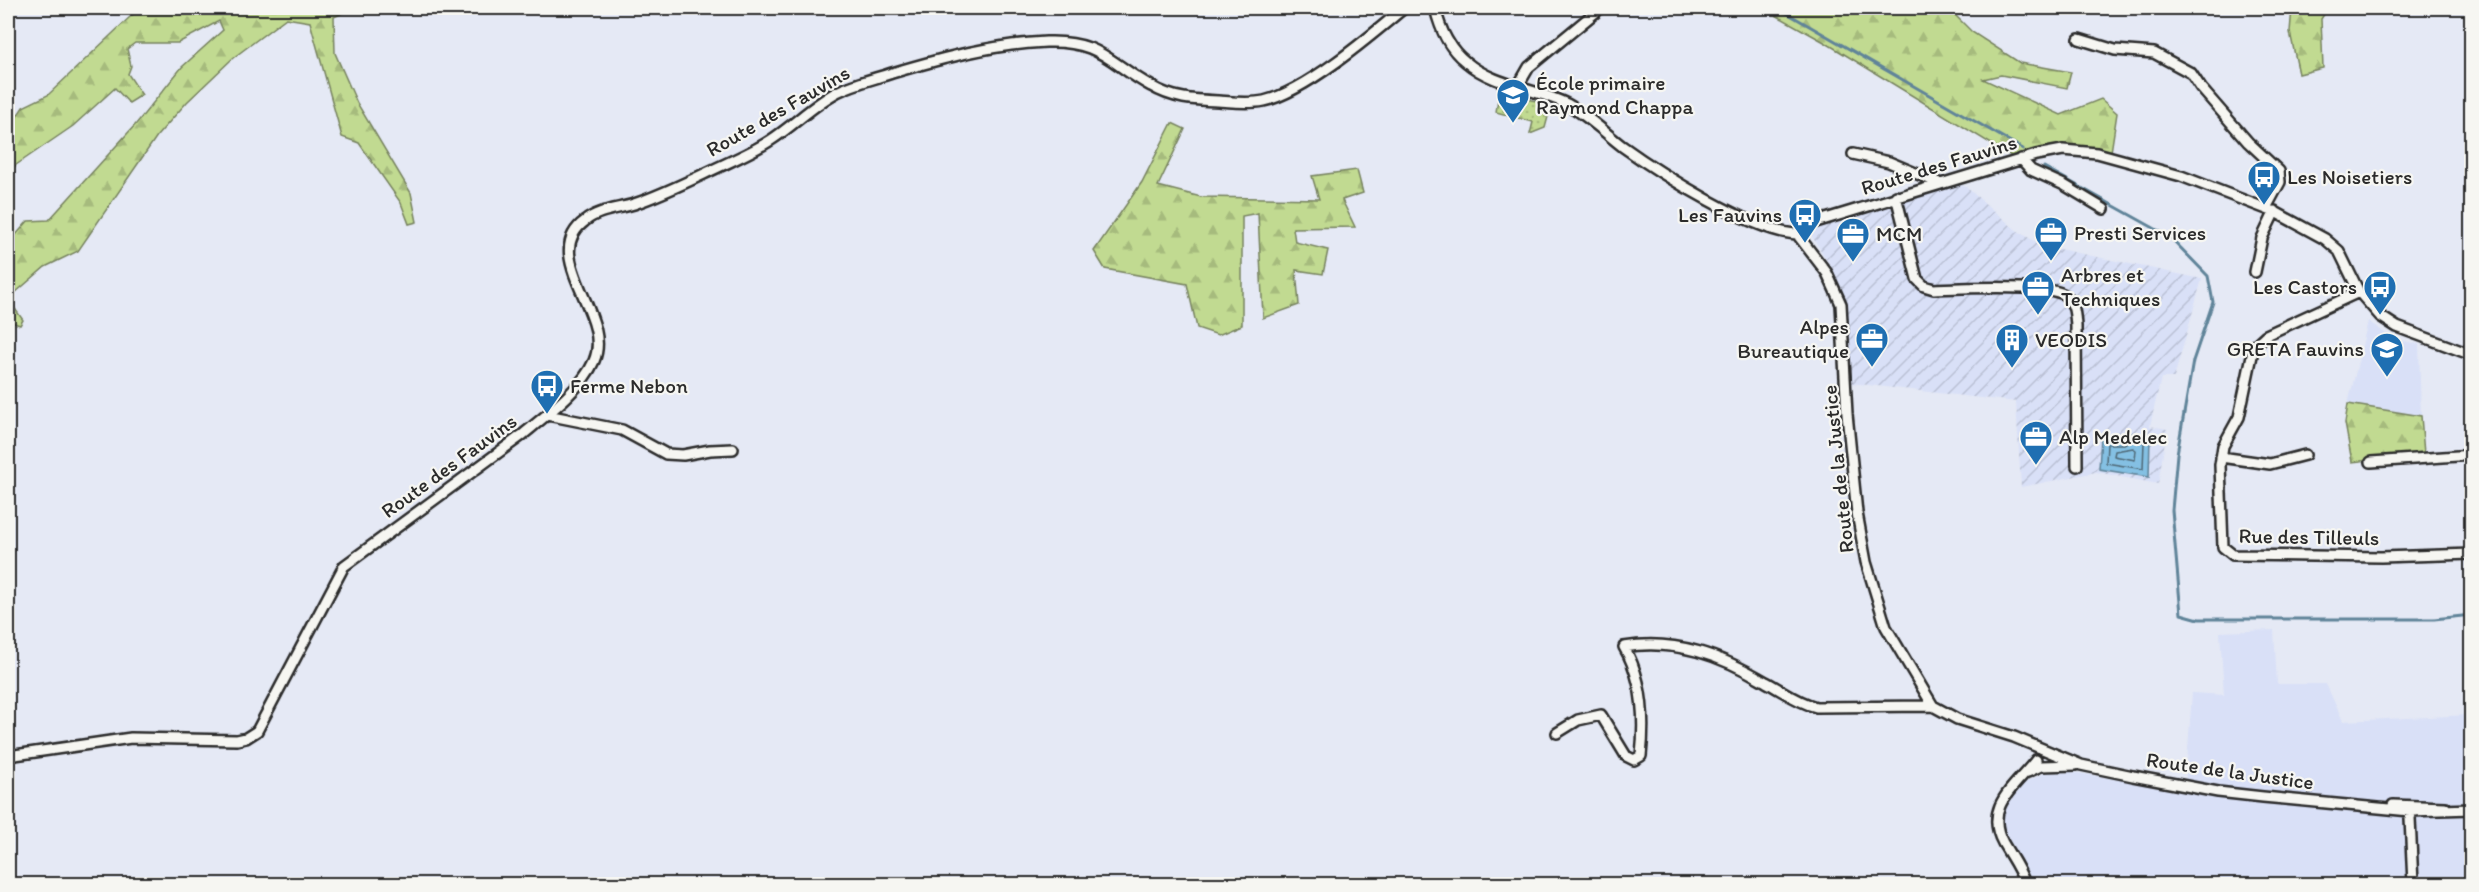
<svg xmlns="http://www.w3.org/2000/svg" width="2479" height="892" font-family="Itim,sans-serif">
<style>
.built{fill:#d9e0f7}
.industrial{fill:url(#industrial-furrows)}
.grass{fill:url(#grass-dots);stroke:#76825e;stroke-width:1.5}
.forest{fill:url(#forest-firs);stroke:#76825e;stroke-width:1.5}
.water{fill:#84c0e3;stroke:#608499;stroke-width:1.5}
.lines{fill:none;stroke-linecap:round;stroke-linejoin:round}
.shore{stroke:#4f6775;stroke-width:1.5}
.stream{stroke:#608499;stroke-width:3}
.minor-casing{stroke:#2b2b2b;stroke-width:14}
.minor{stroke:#f6f6f2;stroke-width:9}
.labels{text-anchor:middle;stroke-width:4.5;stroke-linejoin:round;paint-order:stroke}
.poi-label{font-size:21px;fill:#2b2b2b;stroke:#f6f6f2;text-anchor:start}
.street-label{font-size:21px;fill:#2b2b2b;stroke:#f6f6f2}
</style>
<defs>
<pattern id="industrial-furrows" width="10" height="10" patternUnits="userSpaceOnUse" patternTransform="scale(1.5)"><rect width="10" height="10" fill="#d9e0f7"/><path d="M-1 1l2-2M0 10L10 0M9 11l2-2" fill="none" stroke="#bac0d4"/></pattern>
<pattern id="grass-dots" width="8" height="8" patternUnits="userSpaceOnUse" patternTransform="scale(1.5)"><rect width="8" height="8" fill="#c1da91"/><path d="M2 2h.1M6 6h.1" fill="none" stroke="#a6bb7d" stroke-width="1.8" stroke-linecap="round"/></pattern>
<pattern id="forest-firs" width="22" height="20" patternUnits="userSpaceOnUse" patternTransform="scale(1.5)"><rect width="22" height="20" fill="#c1da91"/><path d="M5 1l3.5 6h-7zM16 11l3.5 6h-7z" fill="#a6bb7d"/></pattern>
</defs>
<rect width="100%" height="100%" fill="#e5e9f5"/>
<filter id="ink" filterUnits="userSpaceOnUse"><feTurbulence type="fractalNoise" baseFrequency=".0167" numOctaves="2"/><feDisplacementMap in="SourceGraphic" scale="12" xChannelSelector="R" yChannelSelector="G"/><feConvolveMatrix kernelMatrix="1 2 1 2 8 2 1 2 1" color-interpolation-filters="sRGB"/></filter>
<g filter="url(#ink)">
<path class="built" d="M2368,321L2393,339L2419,344L2421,416L2348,404Z
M2274,630L2277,684H2326L2343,721L2471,715V884H2031L2004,832L2002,821L2012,792L2023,783L2045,773L2072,772L2185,791L2192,693L2224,695L2220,632Z"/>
<path class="industrial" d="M1943,177L1966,187L2015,229L2040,245L2202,279L2174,378H2161L2150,426L2167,429L2158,484L2096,472L2021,487L2016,402L1842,382L1844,298L1833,270L1803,222Z"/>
<path class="grass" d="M1499,93L1536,101L1549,113L1545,128L1530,134L1533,122L1496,112Z"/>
<path class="forest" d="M144,8H353L334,17L335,53L357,103L411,193L417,222L409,224L401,203L359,143L342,137L310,22L286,18L233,58L187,102L157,136L78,251L45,267L8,299L23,320L20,325L8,321V244L28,221L49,220L136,124L182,67L223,30L219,21L178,43H135L127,49L131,66L128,74L142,95L129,103L115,88L73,126L16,165L8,173V130L23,107L48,95L132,15Z
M1763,8H1948L1972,32L2020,63L2071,72L2067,88L2001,75L1983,79L2061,115L2101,99L2117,113L2111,152C2073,141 2049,145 2011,156L1826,43Z
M2292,8H2328L2321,19L2323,68L2299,74L2290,32Z
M1172,123L1185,129L1158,186L1201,197L1319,199L1312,176L1357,170L1363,193L1342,200L1355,227L1293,228L1295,242L1328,250L1323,274L1296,270L1299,305L1263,318L1258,213L1242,216V325L1218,335L1197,328L1187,284L1105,269L1094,251L1142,182Z
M2348,404L2421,416L2424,454L2352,462L2345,423Z"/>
<path class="water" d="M2128,433L2150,435L2149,477L2099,469L2101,436L2123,438Z"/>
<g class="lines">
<path class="shore" d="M2132,439L2144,442L2143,469L2106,463L2107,444H2124Z
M2133,448L2136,450L2135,460L2114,456L2115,451Z"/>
<path class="stream" d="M1778,8L2023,149
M2044,167L2170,237L2208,276L2213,302L2193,361L2177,454L2172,510L2181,614L2199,619H2434L2472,615"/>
<g class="minor-casing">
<path id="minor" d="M1435,8C1440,29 1448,48 1466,62C1494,86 1535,88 1567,104C1587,115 1604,132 1622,146C1658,172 1754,233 1797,234
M2079,39L2115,50L2154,53L2191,73L2201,88L2248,142L2279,171L2280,182L2266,208
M1518,86L1529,67L1597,11
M1853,154L1889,162L1939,183
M2021,159L2031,170L2064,185L2104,209
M1896,196L1917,279L1924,286L1934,289C1959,288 2045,284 2063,294C2075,301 2075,314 2076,326L2077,466
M1797,234L1827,273L1841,304L1847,414L1857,513L1866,562L1886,627L1933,706L1957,719L2014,737L2081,765L2133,776L2218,792L2263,797L2410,811L2472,809
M1797,234L1801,226L1806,225L2036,155L2063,150L2097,153L2181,176L2277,213L2325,239L2339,251L2359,292L2380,316L2397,327L2472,355
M2255,272L2262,238L2275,211
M2359,292L2266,335L2254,346L2239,417L2223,446L2220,465L2223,547L2233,555L2381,557L2472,554
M547,415L622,430L666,454L683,455L710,450L733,449
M2221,457L2270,464L2305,455
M2371,462L2472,455
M1557,733L1578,720L1601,715L1626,756L1634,760L1641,756C1645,719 1643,679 1624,647C1675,638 1722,656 1766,682C1783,691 1797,702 1816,707L1933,706
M8,756L131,738L237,740L246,738L257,731L344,566L521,436C544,417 582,389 594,361C614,316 538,255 585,221C598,210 618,209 634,204C658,196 681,185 704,174C726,163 750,154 771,140C794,125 813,105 837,92C855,83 874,79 892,73C943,58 994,44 1046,42C1100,40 1109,63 1151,86C1173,99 1193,100 1218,101C1233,102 1249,104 1264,101C1305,92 1372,35 1404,8
M2028,772L2041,766L2076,765
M2393,805L2445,807
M2025,884C2020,869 2011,857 2003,843C1983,806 2016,786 2036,760
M2413,884L2410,818L2413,807"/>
</g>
<use href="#minor" class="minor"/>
</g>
</g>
<defs>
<g id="school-pin" transform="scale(1.725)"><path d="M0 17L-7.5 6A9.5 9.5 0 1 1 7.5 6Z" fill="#1f6fb2" stroke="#f6f6f2"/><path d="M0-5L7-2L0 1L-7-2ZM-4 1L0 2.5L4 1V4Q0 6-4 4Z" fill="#fff"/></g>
<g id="bus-pin" transform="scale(1.725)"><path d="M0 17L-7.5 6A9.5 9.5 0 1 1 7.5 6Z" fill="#1f6fb2" stroke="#f6f6f2"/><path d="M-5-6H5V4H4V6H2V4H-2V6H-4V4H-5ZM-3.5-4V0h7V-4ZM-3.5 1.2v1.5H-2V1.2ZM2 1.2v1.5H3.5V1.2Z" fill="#fff"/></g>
<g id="office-pin" transform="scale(1.725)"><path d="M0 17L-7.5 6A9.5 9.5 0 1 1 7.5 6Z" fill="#1f6fb2" stroke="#f6f6f2"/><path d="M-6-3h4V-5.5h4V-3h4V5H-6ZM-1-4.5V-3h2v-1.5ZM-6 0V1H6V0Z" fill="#fff"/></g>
<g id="building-pin" transform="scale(1.725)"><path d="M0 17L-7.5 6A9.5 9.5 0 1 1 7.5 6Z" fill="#1f6fb2" stroke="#f6f6f2"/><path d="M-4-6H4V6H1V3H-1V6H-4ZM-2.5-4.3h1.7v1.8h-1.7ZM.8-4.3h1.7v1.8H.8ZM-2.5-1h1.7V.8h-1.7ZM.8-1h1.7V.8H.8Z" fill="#fff"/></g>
<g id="university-pin" transform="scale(1.725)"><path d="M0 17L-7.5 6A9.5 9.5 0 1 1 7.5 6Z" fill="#1f6fb2" stroke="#f6f6f2"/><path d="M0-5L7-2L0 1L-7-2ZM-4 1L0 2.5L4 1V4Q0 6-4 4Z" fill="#fff"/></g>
</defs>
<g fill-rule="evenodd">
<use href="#school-pin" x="1513" y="95"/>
<use href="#bus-pin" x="2264" y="177"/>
<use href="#bus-pin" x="1805" y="215"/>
<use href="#office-pin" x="2051" y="233"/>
<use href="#office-pin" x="1853" y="234"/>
<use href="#office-pin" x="2038" y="287"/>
<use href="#bus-pin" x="2380" y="287"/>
<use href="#office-pin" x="1872" y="339"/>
<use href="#building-pin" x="2012" y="340"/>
<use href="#university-pin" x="2387" y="349"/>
<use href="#bus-pin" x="547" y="386"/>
<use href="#office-pin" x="2036" y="437"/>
</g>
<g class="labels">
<g class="poi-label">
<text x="1536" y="90">École primaire<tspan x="1536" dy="24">Raymond Chappa</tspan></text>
<text x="2287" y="184">Les Noisetiers</text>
<text x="1782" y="222" text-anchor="end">Les Fauvins</text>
<text x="2074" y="240">Presti Services</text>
<text x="1876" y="241">MCM</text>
<text x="2061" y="282">Arbres et<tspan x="2061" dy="24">Techniques</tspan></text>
<text x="2357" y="294" text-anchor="end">Les Castors</text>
<text x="1849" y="334" text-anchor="end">Alpes<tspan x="1849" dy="24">Bureautique</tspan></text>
<text x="2035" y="347">VEODIS</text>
<text x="2364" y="356" text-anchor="end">GRETA Fauvins</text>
<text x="570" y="393">Ferme Nebon</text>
<text x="2059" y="444">Alp Medelec</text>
</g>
<g class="street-label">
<text transform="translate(778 111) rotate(-30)" y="7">Route des Fauvins</text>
<text transform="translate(1939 165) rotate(-17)" y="7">Route des Fauvins</text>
<text transform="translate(449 466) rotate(-36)" y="7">Route des Fauvins</text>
<text transform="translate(1838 469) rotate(-96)" y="7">Route de la Justice</text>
<text transform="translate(2309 537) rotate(1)" y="7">Rue des Tilleuls</text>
<text transform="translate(2230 771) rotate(8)" y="7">Route de la Justice</text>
</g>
</g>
<rect width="2479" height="892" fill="none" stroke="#f6f6f2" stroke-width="30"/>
<rect x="15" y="15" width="2449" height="862" fill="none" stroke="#2b2b2b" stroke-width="2" filter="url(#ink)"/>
</svg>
